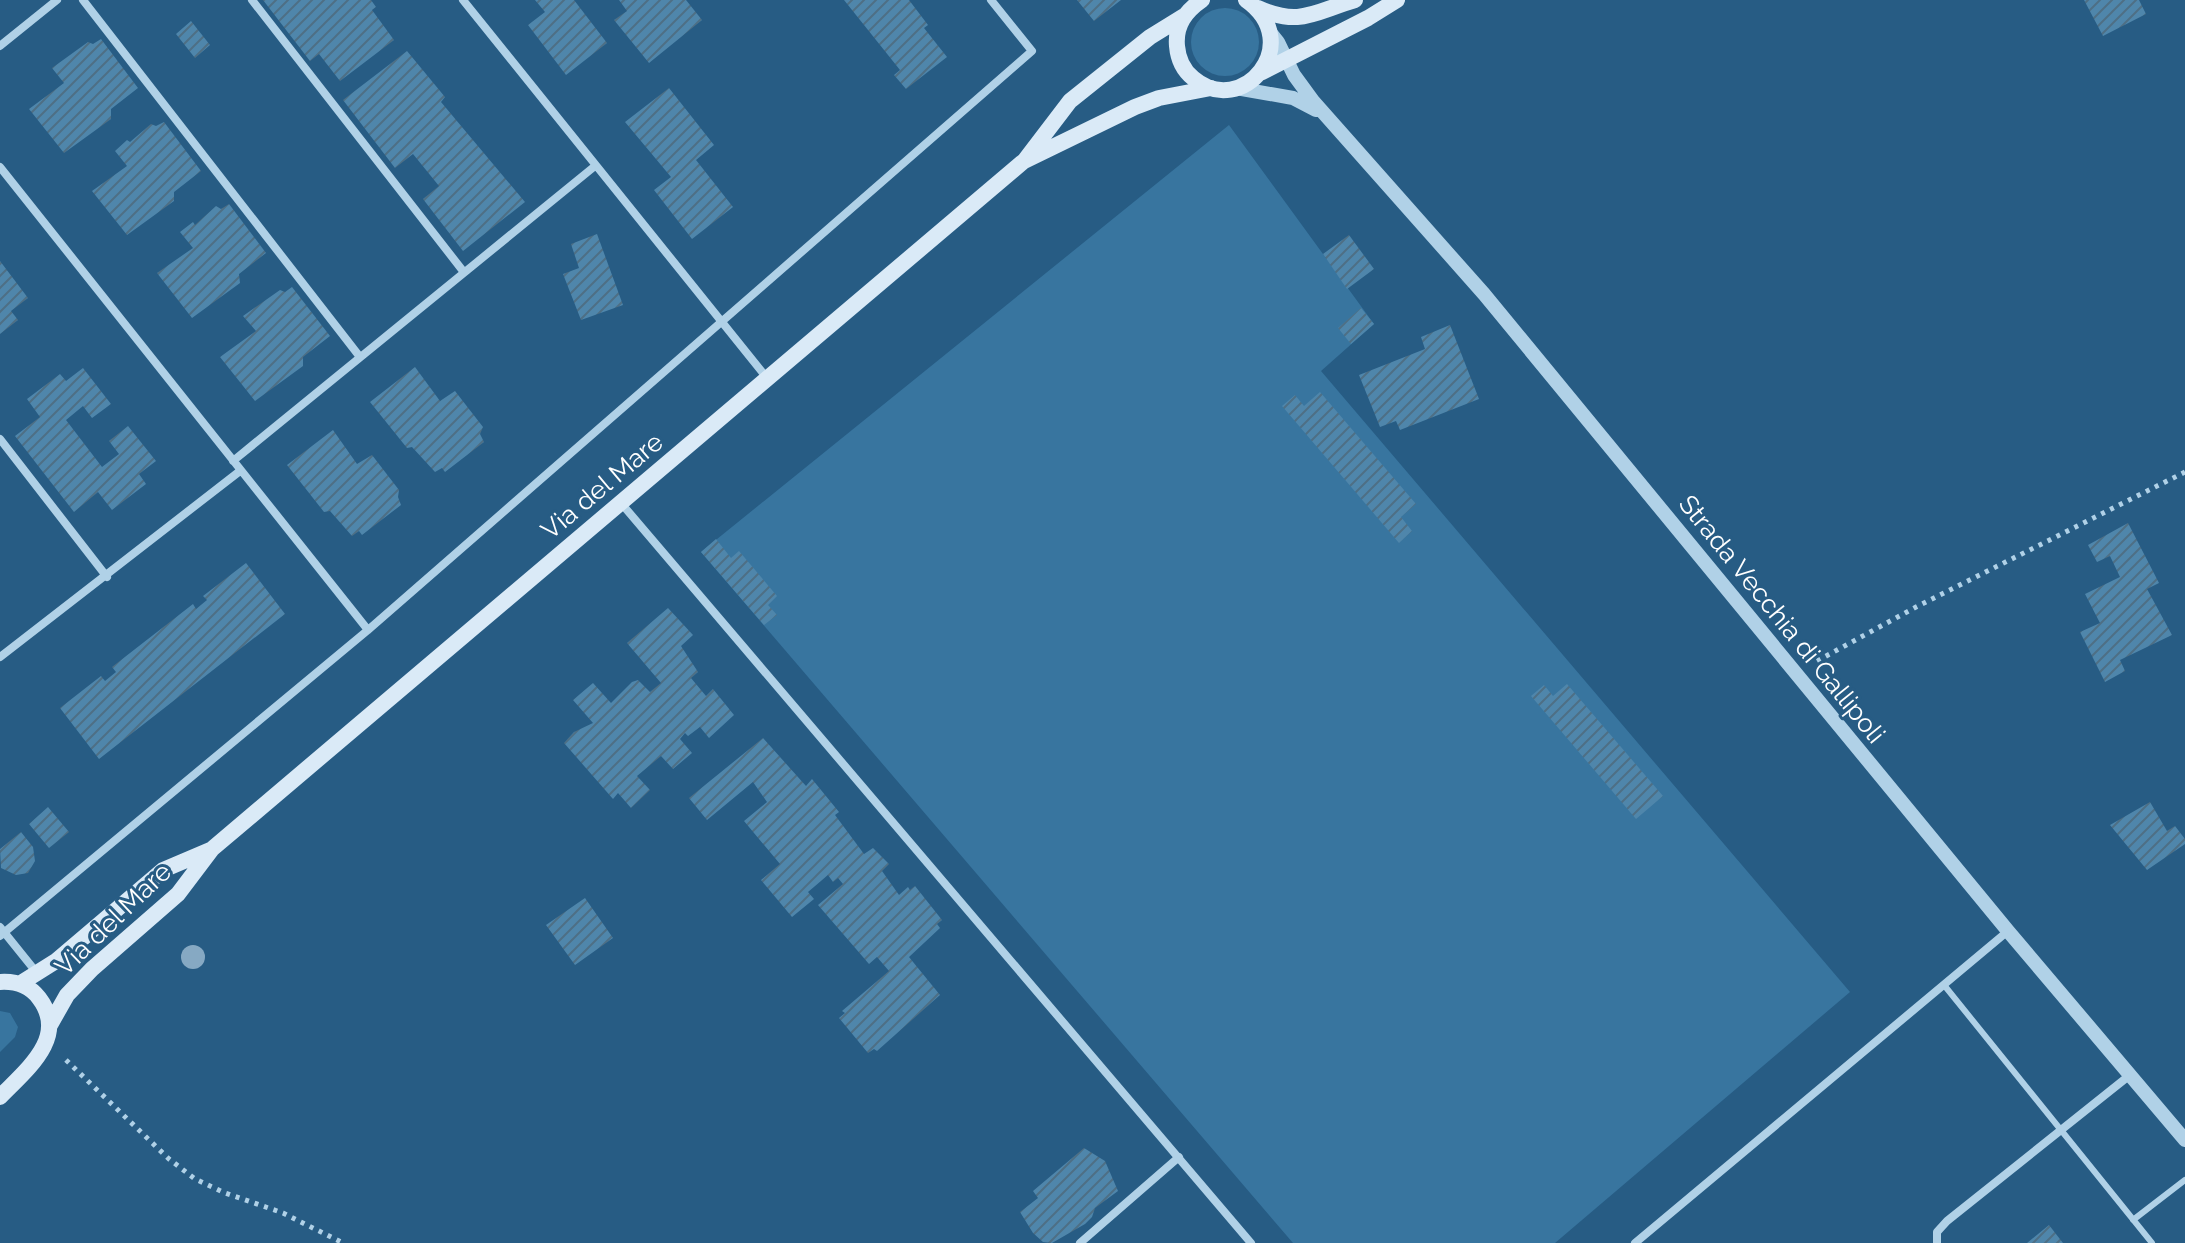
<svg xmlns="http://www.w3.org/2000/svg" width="2185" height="1243" font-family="Raleway,sans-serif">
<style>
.green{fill:#38759f}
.building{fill:url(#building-hatch)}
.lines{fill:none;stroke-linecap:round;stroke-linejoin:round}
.path{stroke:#b0d1e7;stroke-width:5;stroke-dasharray:4 6;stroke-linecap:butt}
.service{stroke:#b0d1e7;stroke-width:6}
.minor{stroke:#b0d1e7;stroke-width:8}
.tertiary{stroke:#b0d1e7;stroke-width:14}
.secondary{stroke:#daeaf7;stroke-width:16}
.tree{fill:#86a9c3}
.labels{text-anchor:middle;stroke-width:6;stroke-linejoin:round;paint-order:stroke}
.street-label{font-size:26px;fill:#fff;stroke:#275c84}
</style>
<defs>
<pattern id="building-hatch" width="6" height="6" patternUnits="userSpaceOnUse" patternTransform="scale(2)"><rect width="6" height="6" fill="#4f86ab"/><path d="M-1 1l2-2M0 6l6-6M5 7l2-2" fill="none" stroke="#4e6f85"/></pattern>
</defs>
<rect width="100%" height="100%" fill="#275c84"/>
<path class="green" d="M1191 42a34 34 0 1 1 68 0a34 34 0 1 1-68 0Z
M1229,125L1374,324L1321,371L1850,992L1555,1243H1293L701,552Z
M0,1011L10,1013L18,1027L15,1037L0,1052Z"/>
<path class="building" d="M263,0H371L376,7L372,10L394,40L340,81L319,54L310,61Z
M535,0H574L607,43L566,75L528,25L545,12Z
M619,0H686L702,20L649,63L614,20L627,11Z
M844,0H909L928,25L924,28L947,57L906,89L894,75L900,70Z
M1077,0H1121L1094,21Z
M2084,0H2139L2146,14L2103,36Z
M191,21L210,45L195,58L176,34Z
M101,39L138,88L111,109V119L64,153L29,109L64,83L52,68L88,42L93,44Z
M407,51L445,97L441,102L525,202L463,251L423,199L439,186L413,154L395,168L343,100Z
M669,88L714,145L696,160L733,207L692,239L654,190L671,177L625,122Z
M164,122L201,171L174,192V201L127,235L92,191L127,166L115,151L127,140L130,142L151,124L156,126Z
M229,204L266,253L239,274L240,283L192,318L157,273L193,248L180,232L193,222L195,225L216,206L221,209Z
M597,234L623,305L581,320L563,274L579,268L571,244Z
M1349,235L1374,269L1347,289L1323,254Z
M0,261L28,298L11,311L18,320L0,334Z
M292,287L330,336L303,357V366L255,401L220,357L256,331L243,316L280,290L285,292Z
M1361,308L1374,324L1351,344L1338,328Z
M1450,325L1479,399L1400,430L1396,421L1380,427L1359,375L1425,349L1421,337Z
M415,367L440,401L455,391L483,427L480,434L484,442L445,472L442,468L435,472L412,447L407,448L370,402Z
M83,368L111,404L92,418L83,406L66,420L102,467L119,454L109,441L128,426L156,461L139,474L146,484L112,510L98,492L74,512L15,436L40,417L27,399L60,374L66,381Z
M1320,392L1416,504L1401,517L1412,531L1399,543L1282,406L1295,395L1304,406Z
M333,430L357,464L372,455L399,490L398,497L401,505L362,535L359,531L352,536L330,511L324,512L287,465Z
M2128,523L2159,583L2147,589L2172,635L2120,660L2125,671L2105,682L2080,632L2100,623L2085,594L2120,577L2110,556L2097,562L2088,545Z
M716,539L731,558L739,551L777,596L768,605L777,615L764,625L701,552Z
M246,563L285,614L99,759L60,708L101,676L105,681L116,672L112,667L193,604L196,609L207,600L203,596Z
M668,608L693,635L681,646L698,672L691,678L706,696L713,689L734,715L709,738L700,727L688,736L685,733L680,739L692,753L673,769L661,756L637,776L650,790L631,808L618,793L613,799L564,743L574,732L593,723L573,700L593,683L611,703L632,682L638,680L650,692L661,683L627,643Z
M1567,684L1663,796L1636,819L1531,696L1544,685L1553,696Z
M763,738L806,786L812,779L839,812L835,815L864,854L873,848L889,864L882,871L899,895L908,887L910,890L915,886L942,920L937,924L940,928L909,957L940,995L877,1051L874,1049L868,1053L839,1018L845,1013L842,1011L889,971L877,957L869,964L818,905L843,884L838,878L833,882L828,875L808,892L814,899L792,917L761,880L780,864L744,821L767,802L753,782L707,820L689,798Z
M2150,802L2167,831L2175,826L2185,839V844L2147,870L2110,825Z
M48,807L69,832L49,848L29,824Z
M21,832L33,847L35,861L28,873L16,875L1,868L0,849Z
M585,898L613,938L575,965L546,925Z
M1084,1148L1105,1161L1118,1191L1095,1208L1092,1217L1085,1224L1052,1243L1043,1242L1033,1233L1020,1212L1038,1198L1033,1191Z
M2049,1225L2063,1243H2027Z"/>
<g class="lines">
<path class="path" d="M1817,661L1916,607L2185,472
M66,1060L169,1159L195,1179L225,1193L283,1213L343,1243"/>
<path class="service" d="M1944,985L2152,1243
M2133,1220L2185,1180"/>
<path class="minor" d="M83,0L360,357
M252,0L463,271
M463,0L767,378
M0,46L57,0
M0,167L368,630
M0,439L107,577
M233,461L595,166
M621,503L1251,1243
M0,657L240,471
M0,927L37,973
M0,936L368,630L1032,51L991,0
M1080,1243L1179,1157
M1635,1243L2008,931
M1937,1243V1232L1947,1221L2130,1075"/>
<path class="tertiary" d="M1270,32L1278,42L1294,75L1313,101L1484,294L2008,931L2185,1140
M1236,88L1293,98L1316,110"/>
<path class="secondary" d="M1202,0C1186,11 1175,25 1177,46C1178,58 1183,70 1193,78C1242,120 1307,43 1246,0
M1258,8C1300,27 1314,12 1355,0
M1262,72L1368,18L1397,0
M1025,160L1070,101L1150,37L1184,16
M0,982C16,981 29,985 39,998C69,1037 26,1070 0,1097
M21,983L56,961L163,870L210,850
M50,1025L67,995L92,969L178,894L212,849L1024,161L1135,107L1159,98L1211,88"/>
</g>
<circle class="tree" cx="193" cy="957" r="12"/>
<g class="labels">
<g class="street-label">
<text transform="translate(602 486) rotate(-40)" y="9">Via del Mare</text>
<text transform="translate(1782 619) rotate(51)" y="9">Strada Vecchia di Gallipoli</text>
<text transform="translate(113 919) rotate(-44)" y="9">Via del Mare</text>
</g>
</g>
</svg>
